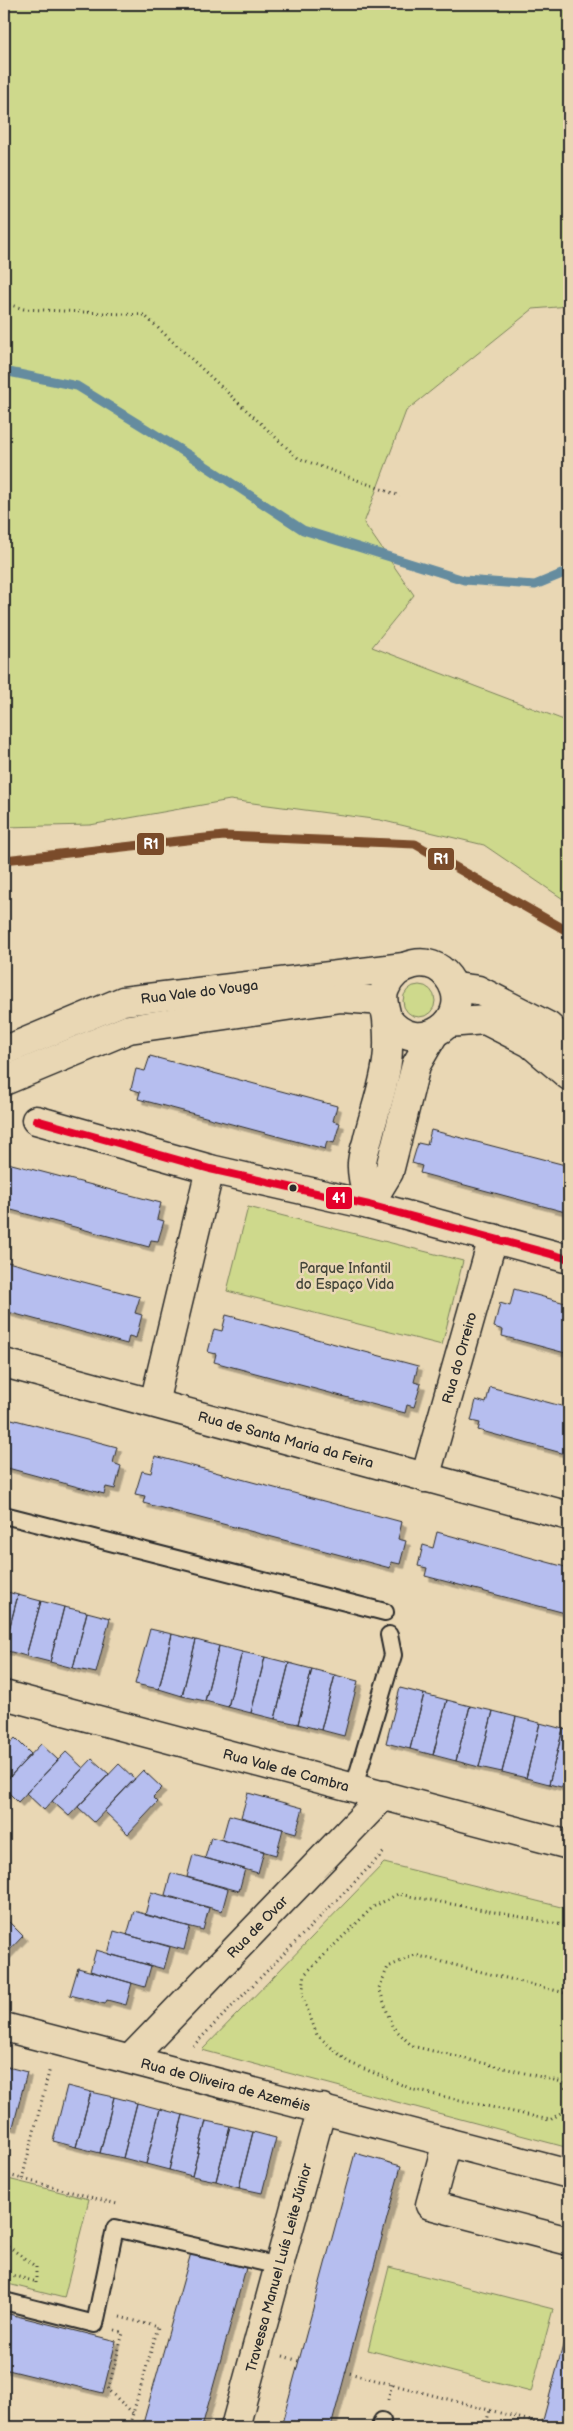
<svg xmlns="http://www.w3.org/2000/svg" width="573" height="2431" font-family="'Balsamiq Sans',sans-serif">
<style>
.green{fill:#ced98c;stroke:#7c825c}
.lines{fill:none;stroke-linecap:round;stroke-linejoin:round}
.stream{stroke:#658c9f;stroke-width:9}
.building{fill:#b6beef;stroke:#2b2b2b;filter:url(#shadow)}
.lane-casing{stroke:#2b2b2b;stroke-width:20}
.street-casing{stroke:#2b2b2b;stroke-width:31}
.path{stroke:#2b2b2b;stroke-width:3;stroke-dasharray:1 4;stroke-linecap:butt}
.lane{stroke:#e9d7b4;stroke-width:16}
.street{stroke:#e9d7b4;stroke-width:28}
.bus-1-casing{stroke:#e9d7b4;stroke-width:11}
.bus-1{stroke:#e4002b;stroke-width:8}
.rail-1-casing{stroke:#e9d7b4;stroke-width:12}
.rail-1{stroke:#7a4b2a;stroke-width:9}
.bus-dot{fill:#2b2b2b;stroke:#e9d7b4;stroke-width:2}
.labels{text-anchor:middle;stroke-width:5;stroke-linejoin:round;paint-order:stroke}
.street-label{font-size:14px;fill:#2b2b2b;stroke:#e9d7b4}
.park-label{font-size:14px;fill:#43453a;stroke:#e9d7b4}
.line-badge{stroke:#e9d7b4;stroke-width:2}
.badge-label{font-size:14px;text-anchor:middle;font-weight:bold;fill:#fff}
</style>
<defs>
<filter id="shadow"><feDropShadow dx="4.5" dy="4.5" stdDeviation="0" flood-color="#0004"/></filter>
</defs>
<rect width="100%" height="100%" fill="#e9d7b4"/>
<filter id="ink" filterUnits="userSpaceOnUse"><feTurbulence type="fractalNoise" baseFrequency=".02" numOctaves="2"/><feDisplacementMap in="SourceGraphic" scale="10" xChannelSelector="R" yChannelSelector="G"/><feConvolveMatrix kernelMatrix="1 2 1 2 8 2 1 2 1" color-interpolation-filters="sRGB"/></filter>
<g filter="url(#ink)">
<path class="green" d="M4,4H569V306L533,309L406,411L364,523L414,595L372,647L569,722V903L484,845L380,820L230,800L90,825L4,827Z
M403 1001a16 16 0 1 1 32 0a16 16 0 1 1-32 0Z
M248,1207L463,1261L442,1345L227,1291Z
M384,1863L569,1909V2148L202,2050Z
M4,2178L89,2199L64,2298L4,2283Z
M389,2267L553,2309L531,2392L368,2350Z"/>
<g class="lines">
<path class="stream" d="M4,371L77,386L189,455L303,530L464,580L535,585L569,571"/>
</g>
<path class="building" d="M150,1056L337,1106L333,1121L340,1123L334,1143L327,1141L325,1149L138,1099L140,1092L131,1089L136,1069L145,1071Z
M431,1130L569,1166V1213L420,1173L422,1166L412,1163L418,1143L427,1145Z
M4,1162L161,1203L157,1219L164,1221L158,1241L151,1240L149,1247L4,1208Z
M4,1261L140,1297L135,1313L142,1315L136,1338L129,1336L127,1344L4,1311Z
M514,1289L569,1304V1354L502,1336L503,1330L494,1327L500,1303L510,1306Z
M226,1315L418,1366L414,1382L421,1384L414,1407L407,1405L405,1413L214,1362L216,1354L208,1352L214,1329L222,1331Z
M490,1387L569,1408V1455L478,1430L480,1423L471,1421L476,1400L486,1403Z
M4,1417L117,1447L113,1463L121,1466L115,1489L106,1487L104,1494L4,1467Z
M155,1456L402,1522L398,1539L406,1541L400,1564L391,1562L390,1568L143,1503L145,1496L135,1494L142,1471L151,1473Z
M437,1532L569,1568V1614L425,1576L427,1568L418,1566L423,1545L433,1548Z
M4,1591L18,1595L4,1648Z
M18,1595L41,1601L26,1656L4,1650Z
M41,1601L64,1607L50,1662L26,1656Z
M64,1607L87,1612L73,1668L50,1662Z
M87,1612L110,1618L96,1673L73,1668Z
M150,1629L172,1634L159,1689L135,1684Z
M172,1634L196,1640L182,1696L159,1689Z
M196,1640L219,1646L205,1701L182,1696Z
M219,1646L242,1652L228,1707L205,1701Z
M242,1652L265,1657L251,1713L228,1707Z
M265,1657L289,1663L275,1719L251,1713Z
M289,1663L312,1669L298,1724L275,1719Z
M312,1669L335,1675L321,1730L298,1724Z
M335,1675L358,1681L344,1736L321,1730Z
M400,1688L424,1694L410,1749L386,1743Z
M424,1694L447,1700L433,1755L410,1749Z
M447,1700L470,1706L456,1761L433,1755Z
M470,1706L493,1711L479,1767L456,1761Z
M493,1711L516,1717L502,1772L479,1767Z
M516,1717L540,1723L526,1778L502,1772Z
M540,1723L563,1729L549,1784L526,1778Z
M563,1729L569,1731V1789L549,1784Z
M15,1738L31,1754L4,1783V1750Z
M41,1744L58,1760L18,1802L4,1788V1783Z
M66,1752L83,1768L44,1810L26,1793Z
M92,1759L109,1774L69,1816L52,1801Z
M119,1764L135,1779L94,1822L78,1807Z
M143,1770L162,1788L153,1797L158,1802L128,1834L104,1811Z
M248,1793L303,1808L296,1833L241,1817Z
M229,1815L283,1829L276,1855L222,1840Z
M211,1837L264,1851L258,1873L205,1858Z
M193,1855L245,1869L239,1891L187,1877Z
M171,1873L228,1889L222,1911L165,1895Z
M151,1892L209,1908L203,1930L145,1915Z
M134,1911L190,1927L184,1950L127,1935Z
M5,1918L23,1936L4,1956V1919Z
M114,1931L170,1947L164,1969L108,1954Z
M96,1950L151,1966L145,1987L90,1971Z
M78,1968L132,1983L126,2005L107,2000L105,2004L70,1995Z
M4,2066L27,2072L13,2127L4,2125Z
M67,2086L91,2092L76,2147L53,2141Z
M91,2092L114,2097L100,2153L76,2147Z
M114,2097L137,2103L123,2158L100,2153Z
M137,2103L160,2109L146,2164L123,2158Z
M160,2109L183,2115L169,2170L146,2164Z
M183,2115L206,2121L192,2176L169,2170Z
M206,2121L230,2126L216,2181L192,2176Z
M230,2126L253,2132L239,2188L216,2181Z
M253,2132L276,2138L262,2193L239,2188Z
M355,2153L401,2166L331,2427H281Z
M191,2253L246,2268L202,2427H142Z
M5,2313L116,2341L103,2393L4,2369Z
M569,2323V2427H541L542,2424Z"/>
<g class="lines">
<g class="lane-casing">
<path id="lane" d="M4,1515L385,1612
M354,1787L393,1655L389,1635
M4,2301L95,2324L115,2228L279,2266
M380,2427L382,2421"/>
</g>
<g class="street-casing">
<g id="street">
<path d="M454,987L478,990L548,1026L569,1045"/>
<path d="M448,1023L485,1020L530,1043L569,1076"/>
<path id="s1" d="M4,1051L123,1001L404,967"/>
<path d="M4,1081L129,1029L341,998L383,1001"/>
<path d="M36,1120L210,1169L369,1205L569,1259"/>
<path d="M369,1205C366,1192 361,1176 362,1164C362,1157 365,1149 367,1142C373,1115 384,1087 387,1061C389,1048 388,1032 387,1019C386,1008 380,1000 385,989C394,963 430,953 448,977C479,1018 417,1062 387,1018"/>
<path d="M369,1205L389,1172L416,1065L434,1034"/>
<path id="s2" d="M4,1363L569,1516"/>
<path d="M154,1403L210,1169"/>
<path id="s3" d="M425,1478L493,1238"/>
<path id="s4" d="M4,1695L569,1845"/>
<path id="s5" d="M4,2027L569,2174"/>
<path id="s6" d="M131,2058L384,1795"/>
<path d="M447,2142L430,2205L569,2241"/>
<path id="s7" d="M235,2427L322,2108"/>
</g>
</g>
<path class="path" d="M4,303L24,309L144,315L298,458L400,496
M569,1926L398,1894L373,1907L305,1974L302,1995L317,2035L348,2062L414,2090L550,2120L565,2110L569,2099
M569,1994L415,1955L388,1967L379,1988L392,2026L412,2046L562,2082L569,2095
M193,2046L384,1852
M4,2174L117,2204
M22,2179L50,2068
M4,2243L36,2267V2287
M4,2273L37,2282
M120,2317L158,2327L129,2427
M115,2330L123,2333L108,2390L133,2413
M283,2356L299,2361
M345,2372L542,2424
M388,2400L392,2384
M485,2427L490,2410"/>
<use href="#lane" class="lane"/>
<use href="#street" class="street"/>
<g class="bus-1-casing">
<path id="bus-1" d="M36,1120L210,1169L369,1205L569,1259"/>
</g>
<use href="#bus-1" class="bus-1"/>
<g class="rail-1-casing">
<path id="rail-1" d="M4,860L224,836L415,844L569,932"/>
</g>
<use href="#rail-1" class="rail-1"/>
</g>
</g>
<circle class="bus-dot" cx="293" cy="1188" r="4.5"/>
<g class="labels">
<g class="street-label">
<text dy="5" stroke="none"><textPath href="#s1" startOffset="206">Rua Vale do Vouga</textPath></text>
<text dy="5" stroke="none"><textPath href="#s3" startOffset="125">Rua do Orreiro</textPath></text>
<text dy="5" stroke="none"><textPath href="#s2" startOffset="292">Rua de Santa Maria da Feira</textPath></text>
<text dy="5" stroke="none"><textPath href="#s4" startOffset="292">Rua Vale de Cambra</textPath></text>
<text dy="5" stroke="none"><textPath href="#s6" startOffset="182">Rua de Ovar</textPath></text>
<text dy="5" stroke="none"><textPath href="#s5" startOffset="229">Rua de Oliveira de Azeméis</textPath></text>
<text dy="5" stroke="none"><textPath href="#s7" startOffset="165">Travessa Manuel Luís Leite Júnior</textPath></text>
</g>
<g class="park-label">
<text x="345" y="1273">Parque Infantil<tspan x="345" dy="16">do Espaço Vida</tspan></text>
</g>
</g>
<g class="line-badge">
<rect x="136" y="832" width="29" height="24" rx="5" fill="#7a4b2a"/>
<rect x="427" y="847" width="28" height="24" rx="5" fill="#7a4b2a"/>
<rect x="325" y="1186" width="28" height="24" rx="5" fill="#e4002b"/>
</g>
<g class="badge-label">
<text x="151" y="849">R1</text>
<text x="441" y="864">R1</text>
<text x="339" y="1203">41</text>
</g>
<rect width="573" height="2431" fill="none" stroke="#e9d7b4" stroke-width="20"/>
<rect x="10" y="10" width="553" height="2411" fill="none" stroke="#2b2b2b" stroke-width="2" filter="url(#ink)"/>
</svg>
